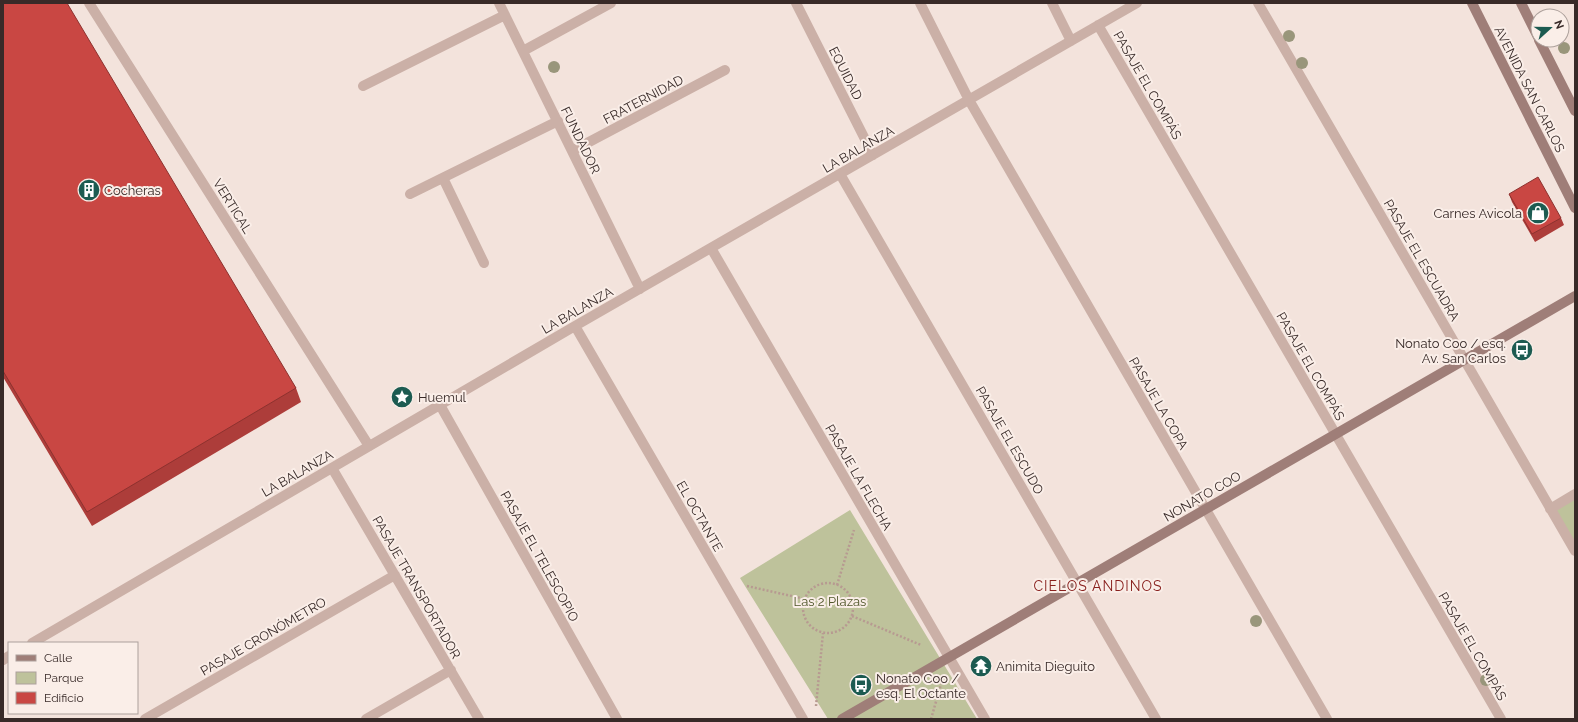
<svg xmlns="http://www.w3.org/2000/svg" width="1578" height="722" font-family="Raleway,sans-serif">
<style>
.green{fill:#bec29b}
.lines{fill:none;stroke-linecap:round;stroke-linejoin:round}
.path{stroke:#b79a91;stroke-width:2.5;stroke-dasharray:2 2;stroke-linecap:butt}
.lane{stroke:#cbb0a7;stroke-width:10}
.street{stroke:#cbb0a7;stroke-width:10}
.secondary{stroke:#9f7e78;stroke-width:10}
.tree{fill:#99967b}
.wall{fill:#ad3d3a}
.building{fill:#c94743;stroke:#8d322f}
.labels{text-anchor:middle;stroke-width:4;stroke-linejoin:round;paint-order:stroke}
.street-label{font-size:13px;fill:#382a28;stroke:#faeee8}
.poi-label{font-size:13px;fill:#382a28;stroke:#faeee8;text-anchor:start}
.park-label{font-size:13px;fill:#50572b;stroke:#faeee8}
.neighbourhood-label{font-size:14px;letter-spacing:1px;fill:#89211e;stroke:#faeee8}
</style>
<rect width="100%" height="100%" fill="#f3e3dc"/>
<path class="green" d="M1575,494V551L1550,509Z
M850,510L977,719H828L740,578Z"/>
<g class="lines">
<path class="path" d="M803 608a25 25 0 1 1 50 0a25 25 0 1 1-50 0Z
M837,585L854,530
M747,586L805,599
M852,616L921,645
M816,706L823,633
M931,719L942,681"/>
<path class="lane" d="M89,3L369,446"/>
<path class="street" d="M499,3L640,289
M796,3L873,155
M920,3L969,100L1327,719
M1052,3L1071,41
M1258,3L1575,551
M1098,25L1501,719
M523,51L611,3
M363,86L505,15
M572,151L725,70
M840,174L1156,719
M443,178L484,263
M410,194L558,121
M711,248L985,719
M575,326L803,719
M440,405L617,719
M332,468L479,719
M1550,509L1575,494
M32,643L575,326L1137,3
M3,660L9,656
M145,719L395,575
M366,719L451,670"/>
<path class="secondary" d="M1472,3L1575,208
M1521,3L1538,37
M1539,40L1575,111
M842,719L1575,296"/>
</g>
<g class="tree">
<circle cx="1289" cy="36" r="6"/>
<circle cx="1564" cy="48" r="6"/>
<circle cx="1302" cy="63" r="6"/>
<circle cx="554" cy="67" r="6"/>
<circle cx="1256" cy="621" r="6"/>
<circle cx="1486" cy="680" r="6"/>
</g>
<path class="wall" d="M3,3L296,388L301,402L92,526L3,377Z
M1509,194L1561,218L1564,225L1535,242L1512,202Z"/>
<path class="building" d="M3,3H67L296,388L87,512L3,371Z
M1538,177L1561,218L1532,234L1509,194Z"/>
<defs>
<g id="building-disc" transform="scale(1.15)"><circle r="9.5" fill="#1c5b51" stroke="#faeee8"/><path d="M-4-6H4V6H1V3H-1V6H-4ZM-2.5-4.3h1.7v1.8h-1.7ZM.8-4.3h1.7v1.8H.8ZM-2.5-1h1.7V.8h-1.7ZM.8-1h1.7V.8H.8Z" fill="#fff"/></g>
<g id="shop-disc" transform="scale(1.15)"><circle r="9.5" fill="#1c5b51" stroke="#faeee8"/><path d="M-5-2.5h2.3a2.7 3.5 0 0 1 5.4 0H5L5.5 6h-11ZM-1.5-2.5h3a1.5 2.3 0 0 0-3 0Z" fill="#fff"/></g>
<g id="bus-disc" transform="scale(1.15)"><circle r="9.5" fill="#1c5b51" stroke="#faeee8"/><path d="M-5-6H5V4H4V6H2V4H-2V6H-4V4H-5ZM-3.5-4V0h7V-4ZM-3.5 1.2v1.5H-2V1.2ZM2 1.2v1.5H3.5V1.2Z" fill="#fff"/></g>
<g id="sight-disc" transform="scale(1.15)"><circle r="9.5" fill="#1c5b51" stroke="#faeee8"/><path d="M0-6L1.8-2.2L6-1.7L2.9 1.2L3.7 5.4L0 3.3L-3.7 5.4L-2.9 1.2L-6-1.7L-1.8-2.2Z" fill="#fff"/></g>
<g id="temple-disc" transform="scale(1.15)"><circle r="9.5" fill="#1c5b51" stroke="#faeee8"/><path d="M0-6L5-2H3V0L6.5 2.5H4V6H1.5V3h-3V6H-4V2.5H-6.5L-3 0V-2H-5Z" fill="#fff"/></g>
</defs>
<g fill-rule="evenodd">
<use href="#building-disc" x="89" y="190"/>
<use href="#shop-disc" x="1538" y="213"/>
<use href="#bus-disc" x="1522" y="350"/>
<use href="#sight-disc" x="402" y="397"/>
<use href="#temple-disc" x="981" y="666"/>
<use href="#bus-disc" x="861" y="685"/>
</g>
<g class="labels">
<g class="street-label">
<text transform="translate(846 73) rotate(63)" y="5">EQUIDAD</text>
<text transform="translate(1148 85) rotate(60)" y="5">PASAJE EL COMPÁS</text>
<text transform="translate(1530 89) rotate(63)" y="5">AVENIDA SAN CARLOS</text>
<text transform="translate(643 99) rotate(-28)" y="5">FRATERNIDAD</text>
<text transform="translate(581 140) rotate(64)" y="5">FUNDADOR</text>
<text transform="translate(858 149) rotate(-30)" y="5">LA BALANZA</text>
<text transform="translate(233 206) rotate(58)" y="5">VERTICAL</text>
<text transform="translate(1422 260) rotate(60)" y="5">PASAJE EL ESCUADRA</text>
<text transform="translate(577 310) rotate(-30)" y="5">LA BALANZA</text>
<text transform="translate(1311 366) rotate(60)" y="5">PASAJE EL COMPÁS</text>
<text transform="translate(1159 403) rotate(60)" y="5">PASAJE LA COPA</text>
<text transform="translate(1010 440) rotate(60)" y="5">PASAJE EL ESCUDO</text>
<text transform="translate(297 473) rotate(-30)" y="5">LA BALANZA</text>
<text transform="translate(859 477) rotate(60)" y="5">PASAJE LA FLECHA</text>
<text transform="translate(1202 496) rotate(-30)" y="5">NONATO COO</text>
<text transform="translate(700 516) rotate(60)" y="5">EL OCTANTE</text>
<text transform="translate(540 556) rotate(61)" y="5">PASAJE EL TELESCOPIO</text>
<text transform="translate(417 587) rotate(60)" y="5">PASAJE TRANSPORTADOR</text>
<text transform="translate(263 636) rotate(-30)" y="5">PASAJE CRONÓMETRO</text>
<text transform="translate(1473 646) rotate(60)" y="5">PASAJE EL COMPÁS</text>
</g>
<g class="poi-label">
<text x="104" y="195">Cocheras</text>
<text x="1522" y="218" text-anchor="end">Carnes Avicola</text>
<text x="1506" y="348" text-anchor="end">Nonato Coo / esq.<tspan x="1506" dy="15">Av. San Carlos</tspan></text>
<text x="418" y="402">Huemul</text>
<text x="996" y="671">Animita Dieguito</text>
<text x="876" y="683">Nonato Coo /<tspan x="876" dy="15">esq. El Octante</tspan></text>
</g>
<g class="park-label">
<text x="830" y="606">Las 2 Plazas</text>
</g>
<g class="neighbourhood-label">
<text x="1098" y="591">CIELOS ANDINOS</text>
</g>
</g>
<rect width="1578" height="722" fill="none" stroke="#382a28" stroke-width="8"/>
<rect x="8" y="642" width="130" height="72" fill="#faeee8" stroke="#aca09b"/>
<rect x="16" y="655" width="20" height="6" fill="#9f7e78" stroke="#aca09b"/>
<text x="44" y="662" font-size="12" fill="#382a28">Calle</text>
<rect x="16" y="672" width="20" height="12" fill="#bec29b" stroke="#aca09b"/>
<text x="44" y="682" font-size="12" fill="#382a28">Parque</text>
<rect x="16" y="692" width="20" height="12" fill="#c94743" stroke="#aca09b"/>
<text x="44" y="702" font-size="12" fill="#382a28">Edificio</text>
<g transform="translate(1550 28) rotate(69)"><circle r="19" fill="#faeee8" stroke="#aca09b"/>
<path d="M0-3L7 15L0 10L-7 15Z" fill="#1c5b51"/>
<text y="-6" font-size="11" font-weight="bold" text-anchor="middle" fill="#382a28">N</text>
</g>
</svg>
